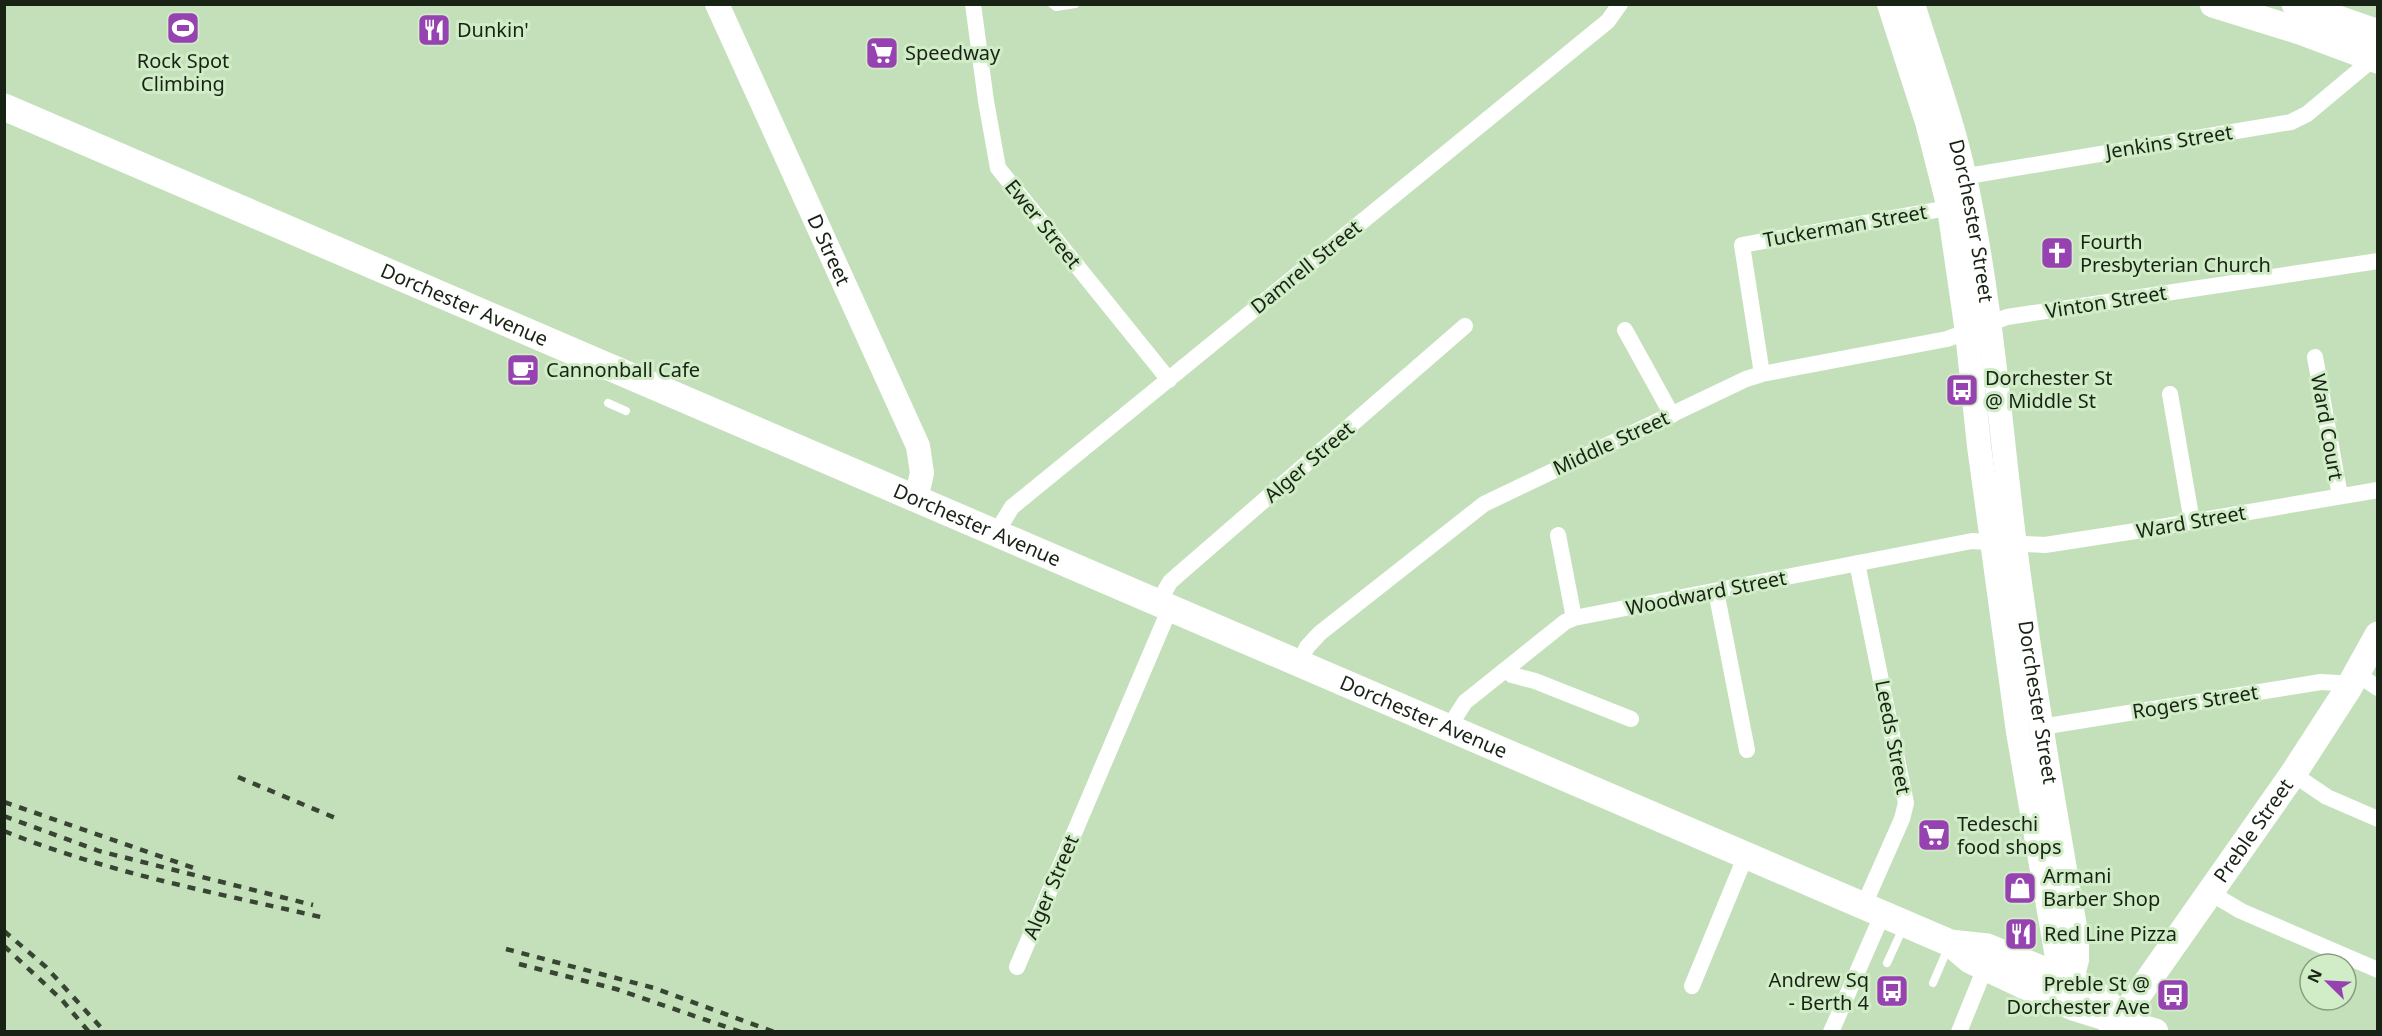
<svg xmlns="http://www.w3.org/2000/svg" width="2382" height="1036" font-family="'Noto Sans',sans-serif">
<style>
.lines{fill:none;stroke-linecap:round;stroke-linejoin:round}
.lane{stroke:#fff;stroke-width:8}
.street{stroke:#fff;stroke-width:16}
.secondary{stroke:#fff;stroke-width:24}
.primary{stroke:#fff;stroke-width:27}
.rail{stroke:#374532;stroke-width:4.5;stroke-dasharray:8 8;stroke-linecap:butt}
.labels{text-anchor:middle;stroke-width:6;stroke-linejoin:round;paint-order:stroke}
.poi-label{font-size:20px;fill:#192315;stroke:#d1edc7;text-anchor:start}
.street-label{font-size:20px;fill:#192315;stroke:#d1edc7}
</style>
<rect width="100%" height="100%" fill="#c4e0ba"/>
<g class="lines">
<path class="lane" d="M1052,4L1056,7L1075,4
M608,403L626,411
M1887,963L1903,928
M1933,983L1948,948"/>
<path class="street" d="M973,4L986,101L998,168L1169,380
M1956,178L2291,122L2307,114L2374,58
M1625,330L1672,415
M2315,357L2340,496
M1762,374L1742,245L1959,206
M2170,394L2192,522
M996,533L1012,507L1608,21L1620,4
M1558,535L1574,618
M1857,563L1906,803L1902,819L1864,905
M1716,591L1747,750
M1158,603L1170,582L1179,574L1465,326
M1299,663L1307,647L1320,633L1484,504L1746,379L1762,374L1947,339L2007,317L2378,261
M1506,670L1512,675L1535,681L1631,719
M2357,674L2378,688
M1449,727L1465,702L1565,622L1574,618L1972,541L2045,545L2155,528L2378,490
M2041,727L2321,682L2338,683L2348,689
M2293,774L2327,797L2378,819
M2209,892L2241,911L2378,970
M1017,967L1170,608
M1692,986L1746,855
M1831,1032L1883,913
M1959,1032L1985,968"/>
<g class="secondary">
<path id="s1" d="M717,4L918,446L922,473L916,499"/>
<path d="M1889,4L1927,122L1949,208L1967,332L1979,446L2018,732L2063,992"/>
<path id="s2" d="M1913,4C1931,62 1952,119 1965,178C1991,299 2000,424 2015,546C2032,677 2054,808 2077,938V960L2067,998"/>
</g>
<g class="primary">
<path d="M2213,4L2300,31L2378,60"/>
<path d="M2295,4L2378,33"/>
<path id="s3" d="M4,107L1950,943L1987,947L2083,986L2104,999L2113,1009L2119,1020"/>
<path d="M1950,943L1970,960L2025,986L2073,1007L2155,1032"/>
<path id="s4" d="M2112,1032L2293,774L2348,689L2378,635"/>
</g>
<path class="rail" d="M238,777L340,820
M4,802L194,868
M4,816L99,851L313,905
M4,831C107,873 217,893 325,918
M4,931L46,967L105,1032
M4,946L62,1000L89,1032
M506,949L654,988L774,1032
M519,964L616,989L741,1032"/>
</g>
<defs>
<g id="stadium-square" transform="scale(1.725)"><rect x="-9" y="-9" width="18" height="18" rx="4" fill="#9642b0" stroke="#d1edc7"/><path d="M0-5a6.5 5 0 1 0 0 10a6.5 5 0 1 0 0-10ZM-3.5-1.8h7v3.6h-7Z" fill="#fff"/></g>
<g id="restaurant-square" transform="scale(1.725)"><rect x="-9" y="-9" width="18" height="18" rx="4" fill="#9642b0" stroke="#d1edc7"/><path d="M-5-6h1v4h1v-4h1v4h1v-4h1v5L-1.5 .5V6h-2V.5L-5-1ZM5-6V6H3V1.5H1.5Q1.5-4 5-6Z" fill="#fff"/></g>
<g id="supermarket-square" transform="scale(1.725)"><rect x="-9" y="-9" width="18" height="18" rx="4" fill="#9642b0" stroke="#d1edc7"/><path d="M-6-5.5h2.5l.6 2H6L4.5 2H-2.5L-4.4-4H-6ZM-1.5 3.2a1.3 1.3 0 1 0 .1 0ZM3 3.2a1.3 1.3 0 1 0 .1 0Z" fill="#fff"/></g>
<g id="church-square" transform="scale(1.725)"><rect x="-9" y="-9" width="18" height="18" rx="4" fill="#9642b0" stroke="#d1edc7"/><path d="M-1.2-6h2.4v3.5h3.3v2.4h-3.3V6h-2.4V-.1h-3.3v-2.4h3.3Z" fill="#fff"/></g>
<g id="cafe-square" transform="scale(1.725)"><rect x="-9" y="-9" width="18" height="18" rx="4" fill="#9642b0" stroke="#d1edc7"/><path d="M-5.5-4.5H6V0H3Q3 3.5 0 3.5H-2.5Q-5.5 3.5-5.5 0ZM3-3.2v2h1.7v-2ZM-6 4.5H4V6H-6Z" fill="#fff"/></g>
<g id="bus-square" transform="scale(1.725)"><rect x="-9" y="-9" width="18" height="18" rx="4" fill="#9642b0" stroke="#d1edc7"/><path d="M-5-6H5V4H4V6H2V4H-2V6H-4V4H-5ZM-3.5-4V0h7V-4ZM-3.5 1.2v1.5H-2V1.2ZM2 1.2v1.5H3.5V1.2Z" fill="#fff"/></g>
<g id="shop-square" transform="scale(1.725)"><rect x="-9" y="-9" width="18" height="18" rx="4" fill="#9642b0" stroke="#d1edc7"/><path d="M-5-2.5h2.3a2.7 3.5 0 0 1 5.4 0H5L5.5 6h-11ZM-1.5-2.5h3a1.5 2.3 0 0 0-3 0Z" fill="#fff"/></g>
</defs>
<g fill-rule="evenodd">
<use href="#stadium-square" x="183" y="28"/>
<use href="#restaurant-square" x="434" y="30"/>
<use href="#supermarket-square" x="882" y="53"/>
<use href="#church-square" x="2057" y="253"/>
<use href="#cafe-square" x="523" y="370"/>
<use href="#bus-square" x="1962" y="390"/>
<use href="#supermarket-square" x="1934" y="835"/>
<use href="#shop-square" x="2020" y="888"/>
<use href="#restaurant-square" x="2021" y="934"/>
<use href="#bus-square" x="1892" y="991"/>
<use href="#bus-square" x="2173" y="995"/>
</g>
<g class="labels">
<g class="poi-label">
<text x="457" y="37">Dunkin'</text>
<text x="905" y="60">Speedway</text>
<text x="183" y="68" text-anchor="middle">Rock Spot<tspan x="183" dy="23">Climbing</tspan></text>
<text x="2080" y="249">Fourth<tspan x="2080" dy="23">Presbyterian Church</tspan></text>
<text x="546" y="377">Cannonball Cafe</text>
<text x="1985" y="385">Dorchester St<tspan x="1985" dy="23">@ Middle St</tspan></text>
<text x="1957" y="831">Tedeschi<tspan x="1957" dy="23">food shops</tspan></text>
<text x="2043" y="883">Armani<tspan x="2043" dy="23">Barber Shop</tspan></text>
<text x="2044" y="941">Red Line Pizza</text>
<text x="1869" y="987" text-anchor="end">Andrew Sq<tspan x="1869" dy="23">- Berth 4</tspan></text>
<text x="2150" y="991" text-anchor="end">Preble St @<tspan x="2150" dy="23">Dorchester Ave</tspan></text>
</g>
<g class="street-label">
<text transform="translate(2169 142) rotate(-9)" y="7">Jenkins Street</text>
<text dy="7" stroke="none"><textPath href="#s2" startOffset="225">Dorchester Street</textPath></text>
<text transform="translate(1043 224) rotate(51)" y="7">Ewer Street</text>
<text transform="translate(1845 226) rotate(-10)" y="7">Tuckerman Street</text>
<text dy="7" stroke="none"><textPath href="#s1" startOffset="270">D Street</textPath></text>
<text transform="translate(1306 267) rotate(-39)" y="7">Damrell Street</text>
<text transform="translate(2106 302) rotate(-9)" y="7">Vinton Street</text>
<text dy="7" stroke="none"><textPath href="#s3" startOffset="501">Dorchester Avenue</textPath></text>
<text transform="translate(2327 427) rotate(80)" y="7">Ward Court</text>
<text transform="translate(1611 443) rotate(-25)" y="7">Middle Street</text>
<text transform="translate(1309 462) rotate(-41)" y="7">Alger Street</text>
<text transform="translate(2191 522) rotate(-10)" y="7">Ward Street</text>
<text dy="7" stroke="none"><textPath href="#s3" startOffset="1059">Dorchester Avenue</textPath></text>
<text transform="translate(1706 593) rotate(-11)" y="7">Woodward Street</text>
<text dy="7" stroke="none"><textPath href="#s2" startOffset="711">Dorchester Street</textPath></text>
<text transform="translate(2195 702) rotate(-9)" y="7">Rogers Street</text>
<text dy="7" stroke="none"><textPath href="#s3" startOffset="1545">Dorchester Avenue</textPath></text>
<text transform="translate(1893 737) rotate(79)" y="7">Leeds Street</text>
<text dy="7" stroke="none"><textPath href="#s4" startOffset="246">Preble Street</textPath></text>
<text transform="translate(1051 887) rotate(-67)" y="7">Alger Street</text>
</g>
</g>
<rect width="2382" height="1036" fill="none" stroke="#192315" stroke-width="12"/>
<g transform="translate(2328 982) rotate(294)"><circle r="28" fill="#d1edc7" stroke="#879c80" stroke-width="1.5"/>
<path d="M0-4.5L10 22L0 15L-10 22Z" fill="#9642b0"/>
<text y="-9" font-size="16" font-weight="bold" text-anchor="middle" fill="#192315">N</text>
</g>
</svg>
